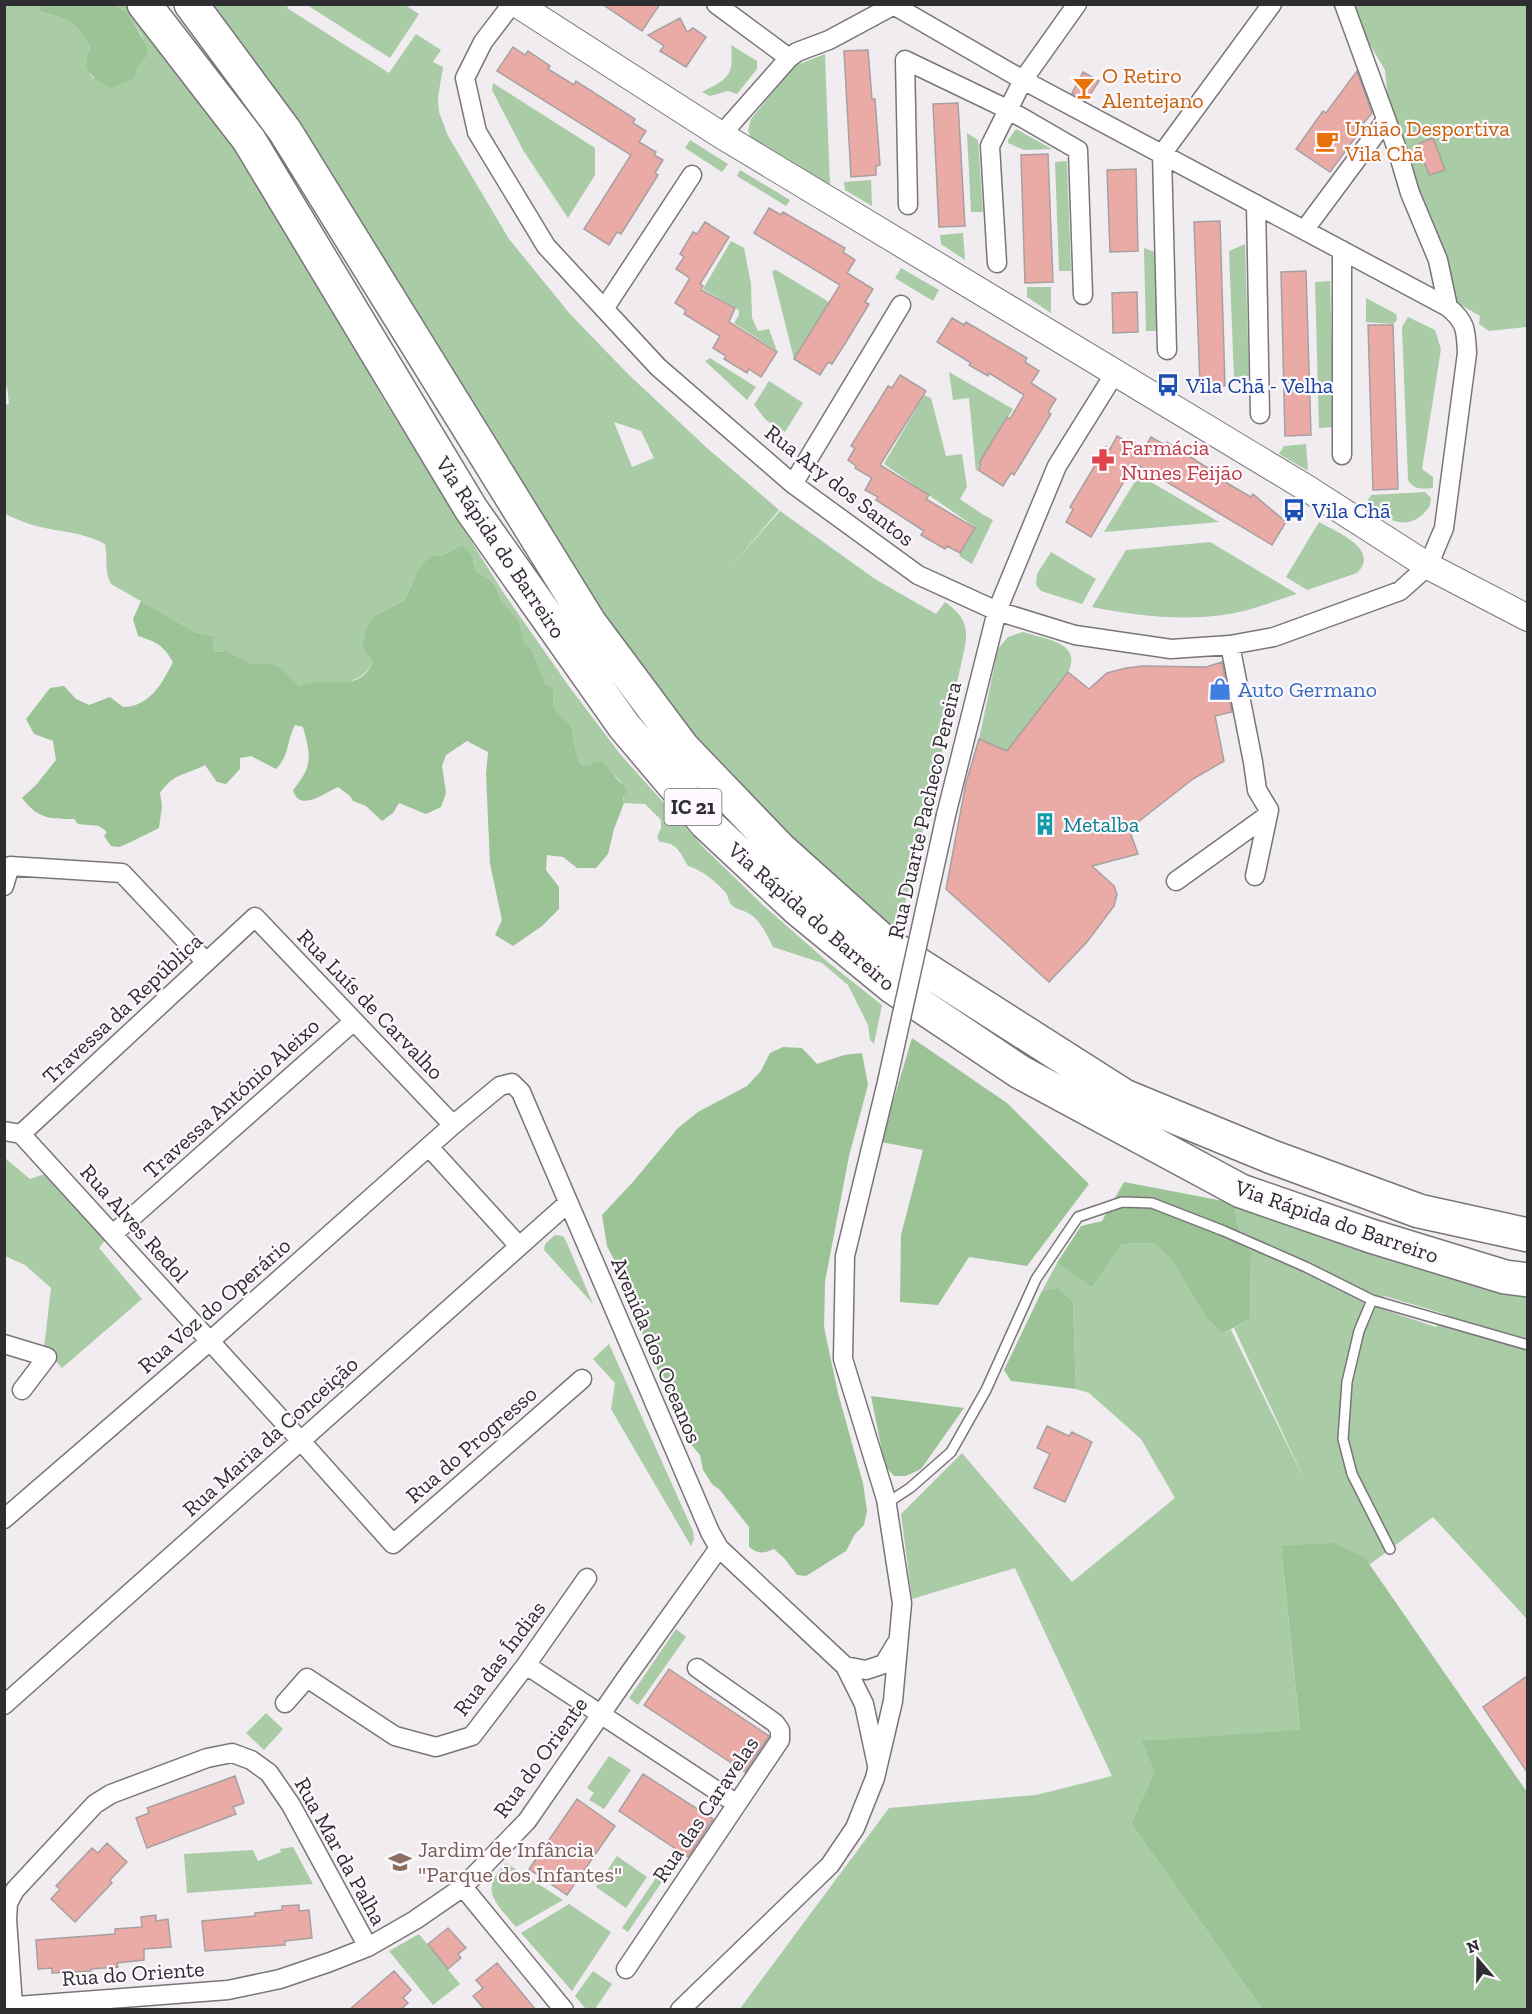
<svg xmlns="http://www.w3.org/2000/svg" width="1532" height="2014" font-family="'Zilla Slab',serif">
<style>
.green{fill:#a9cba5;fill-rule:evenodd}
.forest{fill:#9bc396}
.building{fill:#eaaaa5;stroke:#a7a0a0;stroke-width:1.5}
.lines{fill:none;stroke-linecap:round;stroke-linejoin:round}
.lane-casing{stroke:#797579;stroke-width:12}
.street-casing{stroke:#797579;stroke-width:21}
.secondary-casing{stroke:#797579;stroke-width:28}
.highway-casing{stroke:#797579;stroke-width:36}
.lane{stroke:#fff;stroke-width:9}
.street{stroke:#fff;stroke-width:18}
.secondary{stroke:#fff;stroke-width:26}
.highway{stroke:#fff;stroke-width:33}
.street-bridge-casing{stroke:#797579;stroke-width:21;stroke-linecap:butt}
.street-bridge{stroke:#fff;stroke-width:18}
.labels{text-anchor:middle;stroke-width:4.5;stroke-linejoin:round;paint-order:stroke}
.shield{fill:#fef9fe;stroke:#6c6a6d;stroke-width:1.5}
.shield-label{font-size:21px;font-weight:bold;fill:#2e2d2f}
.food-label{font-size:22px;fill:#c56008;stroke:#fef9fe;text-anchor:start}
.transit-label{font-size:22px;fill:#164399;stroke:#fef9fe;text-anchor:start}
.health-label{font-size:22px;fill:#be3a42;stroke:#fef9fe;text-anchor:start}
.street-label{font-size:22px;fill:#2e2d2f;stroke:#fef9fe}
.shop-label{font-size:22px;fill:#366cbe;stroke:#fef9fe;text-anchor:start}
.culture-label{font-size:22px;fill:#0d838f;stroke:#fef9fe;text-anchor:start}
.education-label{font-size:22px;fill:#785e54;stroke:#fef9fe;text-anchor:start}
</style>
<rect width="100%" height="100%" fill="#f0ecf0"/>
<path class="green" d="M5,5H38L41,12C68,18 77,23 90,47C85,59 85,67 93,78L136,71L148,55C144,34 132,17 115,5H125L173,61L251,174L355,348L384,400L473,544L503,592L568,685L620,754L704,848L764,906L829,963L882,1005L874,1044L870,1040L868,1025L848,985L822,963L773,947C767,935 760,919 748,913C742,909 737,911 732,905C728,902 729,897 726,893C715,881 704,871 688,866C680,853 678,843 660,842L657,837L661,828V820L645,804L624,803C623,797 624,788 621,783C615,771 596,765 583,766L578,760L571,725L553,707L554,690L546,684L532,650L525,644L514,615L501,600L498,591L492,581L475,570L474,561L461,545L442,556L431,557L426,560L417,570L413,582L404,600L376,615L366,653L373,661C362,689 325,684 300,686L283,669L253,664L227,651L213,652V636L195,632L111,584C104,571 108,558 105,544C83,532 60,532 36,526C25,523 15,518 5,514L4,405L9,404L7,387H4Z
M210,5H289L287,8L389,73L416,34L441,50L433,62L443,67L438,97L439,112L448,136L509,239L570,314L628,374L707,448L779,510L734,563L780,511L875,579L936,614L945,602C962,614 969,625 965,646L941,756L898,932C795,856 710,757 629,657ZM614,422L641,431L654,458L632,467Z
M307,5H405L419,14L390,58Z
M1351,5H1527V327L1489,331L1479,324L1480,316L1452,300L1434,236L1389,109L1385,70L1361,30Z
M731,45L757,61V69L737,94L728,91L710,96L702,92C729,79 734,75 731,45Z
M825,54L830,187L753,142L748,131L751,119L794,66Z
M493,83L595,148V175L568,218L523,150L492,90Z
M1016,129L1052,149L1024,150L1008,143V140Z
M967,133L978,140L983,212H971Z
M690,140L728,164L722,172L685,148Z
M1067,161L1071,271H1059L1055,162Z
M740,170L790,200L786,206L737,176Z
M871,180L872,206L845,190L844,182Z
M963,233L965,260L941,244L940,235Z
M731,241L744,248L751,284L752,318L758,331L769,329L777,351L734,323L739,315V310L703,289Z
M1245,244L1249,376L1234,377L1229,251Z
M1144,248L1155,252L1158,331H1146Z
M901,268L939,290L933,301L895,278Z
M776,270L829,302L794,359L772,271Z
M1330,281L1334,427L1319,428L1315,282Z
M1027,287H1051V313L1027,297Z
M1366,298L1396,314L1397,320L1393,324L1366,322Z
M1408,317L1435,330L1441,349L1422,469L1433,477V488C1422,489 1414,490 1408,480L1402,327Z
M710,358L756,387L747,400L705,361Z
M949,372L1013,409L976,471L969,398L953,400Z
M769,381L803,403L785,432L766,420L754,405Z
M924,395L931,398L946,456L962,454L967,487L960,499L982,514L993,520L972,564L959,556L975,527L884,464Z
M1306,444L1308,471L1279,454L1284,446Z
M1139,475L1219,522L1104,532Z
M1425,492L1431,498L1430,506C1408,535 1390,520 1365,505L1371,495Z
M1319,522C1336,532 1381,549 1357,573L1307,590L1286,577Z
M1210,542L1297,594C1281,599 1264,605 1248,610C1197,623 1143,617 1092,607L1126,550Z
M1051,552L1096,579L1082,604L1041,591L1036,585L1037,574Z
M1023,632C1044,639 1083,642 1068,672L1007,751L979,739L998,649L1008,637Z
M5,1158L30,1179L45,1174L108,1237L99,1248L142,1299L62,1368L44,1348L51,1288L25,1265L5,1256Z
M1234,1203L1527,1289V1619L1433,1517L1369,1565L1364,1558L1281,1546L1300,1731L1155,1771L1131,1823L1262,2009L739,2010L889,1808L1036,1795L1112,1776L1015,1568L912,1599L901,1514L962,1453L1072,1582L1175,1498L1141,1439L1089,1393L1076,1389L1073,1302L1057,1289L1042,1291L1057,1263L1092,1288L1122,1244L1153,1243L1171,1259L1206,1317L1222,1334L1231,1330L1305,1481L1234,1328L1250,1319L1251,1253L1239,1232ZM1384,1296L1391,1298L1445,1314L1436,1327L1379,1308Z
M555,1235L563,1236L566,1241L593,1304L544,1250L545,1244Z
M609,1344L693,1531L694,1539L691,1546L611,1409L615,1383L593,1359Z
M676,1629L686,1637L638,1705L629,1698Z
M266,1713L283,1729L264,1750L246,1733Z
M609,1756L631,1770L604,1809L589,1800L594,1793L587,1788Z
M293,1847L313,1884L187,1893L184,1854L253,1850L258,1861L281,1852L280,1849Z
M617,1856L647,1877L626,1908L596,1887Z
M506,1863L563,1900L516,1927C496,1903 478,1890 506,1863Z
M666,1863L672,1867L628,1932L622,1928Z
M569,1904L611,1932L572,1991L521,1933Z
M419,1934L460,1984L433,2005L389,1951Z
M593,1971L612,1984L595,2009H586L575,1996Z"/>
<path class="forest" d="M38,5H115L127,13L133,22L146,45L148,55L136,71L135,78L111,88C91,77 80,71 90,47C77,23 68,18 41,12Z
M461,545C471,552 474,558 475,570L492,581L498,591L501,600L514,615L519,623L525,644L532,650L546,684L554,689L553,707L571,725L578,760L583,766H589L595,762H602L627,790L623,798L624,803L614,829L608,854L596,868H577L563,857L547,855L546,870L559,887V909L542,926L513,946L495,935L502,920L490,864L486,773L488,752L467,741L446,755L442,766L446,793L441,807L426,814L399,803L393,813L382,821L366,806L353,801L350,796L338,787C325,793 299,813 293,790C313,766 311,756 303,727L295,725C286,742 290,755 276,769L251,756L240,758V769L226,784L217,782L205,765C184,776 175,772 160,793L162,806L159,828L131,842L119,847L111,846L104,836L107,832L99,826L78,824L74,819C50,819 38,819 22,798L36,785L56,760L53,741L34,734L26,719L50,688L64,686L76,699L89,705L110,697L123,707C149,707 162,684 173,662C163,645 157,642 138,636L133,619L141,601L195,632L213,636V652L227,651L253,664H271L283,669L300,686C324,675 360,696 373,661L366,653L363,644L367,628L376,615L404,600L413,582L417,570L426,560L431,556H442Z
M912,1038L1007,1103L1089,1184L1027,1266L969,1257L938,1305L900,1302L901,1235L923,1150L881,1142Z
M783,1047L802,1048L817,1064L844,1055L862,1053L868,1085L849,1156L825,1282L824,1327L838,1393L863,1483L867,1511L864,1525L855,1534L846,1551L806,1576L797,1575L784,1558L774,1549C763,1554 759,1554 749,1547V1527L720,1490L712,1484L703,1470L700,1455L689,1442L688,1420L681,1408L673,1403L666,1390L638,1323L622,1275L607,1246L602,1215L632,1183L678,1128L698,1112L747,1086L761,1071L770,1053Z
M1124,1182L1234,1203L1239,1232L1251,1253L1250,1319L1222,1334L1206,1317L1171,1259L1153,1243L1122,1244L1092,1288L1057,1263L1081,1226L1102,1221Z
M1057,1288L1073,1302L1076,1389L1011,1381L1004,1370L1042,1291Z
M871,1396L964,1408L921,1469L906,1476H894L885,1466Z
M1334,1543L1365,1558L1527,1792V2009H1262L1131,1823L1155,1771L1142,1741L1300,1730L1281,1546Z"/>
<path class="building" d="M602,4H660L642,31Z
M680,18L687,32L693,28L706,37L686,67L660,51L664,46L648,35Z
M513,47L525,55L528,51L550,66L548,69L574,85L576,81L635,119L633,123L646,131L639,142L656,152L654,155L663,160L655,173L658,175L638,207L621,234L617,232L609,245L584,229L631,155L497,71Z
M868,50L872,99H875L880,165L876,166V175L851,177L844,51Z
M1357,71L1372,113L1356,132L1358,134L1330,172L1296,149L1323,111L1326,113Z
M1083,72L1099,81L1086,101L1072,93Z
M958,103L965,226L939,227L933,104Z
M1433,138L1445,170L1429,175L1418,144Z
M1048,154L1053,282L1025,283L1021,155Z
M1136,169L1138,251L1110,252L1107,170Z
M769,208L781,215L783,212L845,248L843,252L855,260L847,273L873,289L865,302L869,304L846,342L832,364L828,362L820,375L794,359L840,285L754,233Z
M1220,221L1225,386H1200L1194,222Z
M705,222L729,237L700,284L703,286L701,290L735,308L729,322L777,352L761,377L749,369L747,373L724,359L726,356L713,348L720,336L684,314L686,310L675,303L690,278L676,269L684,257L680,254L693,232L697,234Z
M1306,271L1311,435L1285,436L1281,272Z
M1137,292L1138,332L1113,333L1112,293Z
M952,318L964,325L966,322L1027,358L1025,362L1039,371L1031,383L1056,399L1048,412L1051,414L1028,452L1014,475L1011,473L1003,486L978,470L981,464L979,463L1007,417L1010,419L1024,395L989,373L988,376L969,365L971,363L937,342Z
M1368,325H1393L1398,489L1373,490Z
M900,375L926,391L880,465L929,495L926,499L975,528L960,553L947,546L945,549L921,535L924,531L876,500L878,497L865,490L872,478L855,468L856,466L848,460L855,448L851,446L879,401L888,386L892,388Z
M1117,436L1127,442L1128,439L1144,449L1151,437L1165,445L1167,442L1225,479V482L1251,497L1253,494L1286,522L1272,545L1135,463L1091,537L1066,522L1073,509L1070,507L1106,447L1110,449Z
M1222,662L1232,712L1215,716L1224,761L1193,779L1129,829L1138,854L1092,866L1114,886L1117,894L1114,906L1087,942L1049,982L946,889L966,783L979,739L1007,751L1068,672L1089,689L1107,673L1126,668L1143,666L1206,667Z
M1047,1426L1069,1436L1072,1432L1092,1442L1065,1502L1034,1488L1050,1454L1037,1448Z
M669,1669L769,1736L745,1772L644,1705Z
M1527,1676V1772L1483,1707Z
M643,1774L713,1819L688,1857L619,1811Z
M235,1776L244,1803L233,1807L236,1814L147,1848L136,1818L149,1813L147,1808Z
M577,1799L615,1826L567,1895L529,1869Z
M107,1843L127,1862L110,1880L112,1883L75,1922L51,1899L60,1889L56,1886L92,1848L98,1853Z
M299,1905V1911L309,1910L312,1938L285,1941V1945L205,1951L202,1921L255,1916V1913L282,1910V1906Z
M156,1915V1921L168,1919L171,1947L144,1949V1960L117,1963L118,1967L91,1969V1971L52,1973V1968L38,1969L36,1940L115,1934V1929L142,1927L141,1917Z
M448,1928L466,1948L458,1954L461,1958L448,1969L428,1944Z
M497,1963L536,2010H485L473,1996L483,1988L476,1980Z
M394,1971L411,1990L403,1998L408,2003L400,2010H349Z"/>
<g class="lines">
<g class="lane-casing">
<path id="lane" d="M1372,1300L1528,1345
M887,1503L910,1488L951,1452L986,1390L1036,1279L1078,1217L1122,1202L1152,1203L1224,1231L1306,1267L1372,1300L1359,1331L1347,1382L1343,1439L1352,1474L1390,1549"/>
</g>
<g class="street-casing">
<path id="street" d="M512,4L483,42L465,78L477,132L546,246L658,367L793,484L918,575L997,611L1075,635L1171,649L1230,645L1274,637L1400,591L1428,566L1444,528L1467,353C1466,330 1466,322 1448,307L1023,80L895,6
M716,4L789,58
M1344,4L1397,149L1410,193L1438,260L1448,307
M721,135L789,58L797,52L829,40L896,4
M1256,204L1260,414
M908,205L905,60L1007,109L1078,150L1083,295
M1305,229L1386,120
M1342,250V455
M997,263L990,146L1023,80L1077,4
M604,309L692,175
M1167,350L1162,154L1272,4
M793,484L901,305
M1230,645L1253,762L1257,790L1269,810L1255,876
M946,815L997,611L1057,466L1115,373
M1176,881L1268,815
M4,886L10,866L122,873L206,962
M4,1131L21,1134L300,1440L393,1544L582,1379
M21,1134L255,917L453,1125
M429,1147L519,1246
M113,1234L354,1021
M4,1344L47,1357L22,1390
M4,1519L210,1341L453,1125L500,1086L512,1083L521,1092L710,1532L719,1548L845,1666L864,1704L877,1765
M526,1665L737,1804
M845,1666L866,1670L884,1664L896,1644
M285,1703L307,1678L395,1736L436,1747L472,1736L526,1665L587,1578
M4,1705L568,1203
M463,1887L564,2010
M626,1969L780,1740V1730L775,1723L697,1668
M13,2006L7,1919L8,1903L15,1890L95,1804L111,1794L207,1758L232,1753L251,1760L269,1773L291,1805L368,1947
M4,2007L228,1990L280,1979L330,1962L368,1947L415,1920L463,1887L527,1821L626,1678L719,1548
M680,2010L830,1865L855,1828L875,1778L893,1701L902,1603L886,1499L843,1359L845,1256L887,1082"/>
</g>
<g class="secondary-casing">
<path id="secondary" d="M517,4L721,135L1308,489L1428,566L1528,618"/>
</g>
<g class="highway-casing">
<path id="highway" d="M144,4L249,140L471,509L624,726L706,823L798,909L893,987L1020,1072L1241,1191L1371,1236L1505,1277L1528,1280
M191,4L285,131L589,622L683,748L780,849L886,944L1124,1096L1272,1157L1419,1211L1528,1235"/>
</g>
<use href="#lane" class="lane"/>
<use href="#street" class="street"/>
<use href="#secondary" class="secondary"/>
<use href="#highway" class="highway"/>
<g class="street-bridge-casing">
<path id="street-bridge" d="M887,1082L946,815"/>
</g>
<use href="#street-bridge" class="street-bridge"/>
</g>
<defs>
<g id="bar-bare" transform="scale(1.8)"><path d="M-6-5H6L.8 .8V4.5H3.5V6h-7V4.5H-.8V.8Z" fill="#e8710a" stroke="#fef9fe" stroke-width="2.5" paint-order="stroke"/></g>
<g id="cafe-bare" transform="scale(1.8)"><path d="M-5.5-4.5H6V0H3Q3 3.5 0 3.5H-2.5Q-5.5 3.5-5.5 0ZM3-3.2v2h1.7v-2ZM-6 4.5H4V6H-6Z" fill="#e8710a" stroke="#fef9fe" stroke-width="2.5" paint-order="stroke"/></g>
<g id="bus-bare" transform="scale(1.8)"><path d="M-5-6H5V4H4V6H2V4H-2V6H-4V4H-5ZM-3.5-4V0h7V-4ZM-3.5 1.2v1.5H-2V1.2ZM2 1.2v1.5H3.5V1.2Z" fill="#1a4fb4" stroke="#fef9fe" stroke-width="2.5" paint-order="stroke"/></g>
<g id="pharmacy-bare" transform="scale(1.8)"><path d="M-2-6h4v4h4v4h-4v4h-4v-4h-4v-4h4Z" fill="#e0444e" stroke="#fef9fe" stroke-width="2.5" paint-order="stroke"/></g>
<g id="shop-bare" transform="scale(1.8)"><path d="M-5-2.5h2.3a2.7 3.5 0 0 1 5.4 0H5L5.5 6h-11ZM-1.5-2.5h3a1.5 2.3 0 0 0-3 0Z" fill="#3f7fe0" stroke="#fef9fe" stroke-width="2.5" paint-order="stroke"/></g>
<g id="building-bare" transform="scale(1.8)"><path d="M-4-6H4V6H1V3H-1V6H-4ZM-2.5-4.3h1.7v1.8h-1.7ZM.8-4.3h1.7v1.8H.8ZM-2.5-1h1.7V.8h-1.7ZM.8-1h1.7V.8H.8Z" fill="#0f9aa8" stroke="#fef9fe" stroke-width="2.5" paint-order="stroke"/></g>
<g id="school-bare" transform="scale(1.8)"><path d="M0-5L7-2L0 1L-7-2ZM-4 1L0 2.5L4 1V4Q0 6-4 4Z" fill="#8d6e63" stroke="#fef9fe" stroke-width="2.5" paint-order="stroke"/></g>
</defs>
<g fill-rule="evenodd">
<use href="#bar-bare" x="1084" y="88"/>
<use href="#cafe-bare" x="1327" y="141"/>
<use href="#bus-bare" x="1168" y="385"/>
<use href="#pharmacy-bare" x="1103" y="460"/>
<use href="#bus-bare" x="1294" y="510"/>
<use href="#shop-bare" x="1220" y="689"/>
<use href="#building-bare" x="1045" y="824"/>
<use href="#school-bare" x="400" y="1862"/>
</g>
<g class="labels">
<rect class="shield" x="664.5" y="789" width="57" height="36" rx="4.5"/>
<g class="shield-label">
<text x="693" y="814">IC 21</text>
</g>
<g class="food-label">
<text x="1102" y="83">O Retiro<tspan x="1102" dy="25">Alentejano</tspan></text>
<text x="1345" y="136">União Desportiva<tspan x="1345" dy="25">Vila Chã</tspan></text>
</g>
<g class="transit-label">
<text x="1186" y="393">Vila Chã - Velha</text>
<text x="1312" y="518">Vila Chã</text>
</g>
<g class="health-label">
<text x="1121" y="455">Farmácia<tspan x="1121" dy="25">Nunes Feijão</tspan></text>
</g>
<g class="street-label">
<text transform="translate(840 485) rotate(38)" y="8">Rua Ary dos Santos</text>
<text transform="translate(501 547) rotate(56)" y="8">Via Rápida do Barreiro</text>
<text transform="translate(924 810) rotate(-77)" y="8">Rua Duarte Pacheco Pereira</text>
<text transform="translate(812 916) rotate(41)" y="8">Via Rápida do Barreiro</text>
<text transform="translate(371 1004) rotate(46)" y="8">Rua Luís de Carvalho</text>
<text transform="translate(122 1008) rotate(-43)" y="8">Travessa da República</text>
<text transform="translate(231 1098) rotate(-42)" y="8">Travessa António Aleixo</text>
<text transform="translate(1337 1221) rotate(19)" y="8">Via Rápida do Barreiro</text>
<text transform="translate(135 1223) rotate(48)" y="8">Rua Alves Redol</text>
<text transform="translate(214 1305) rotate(-41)" y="8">Rua Voz do Operário</text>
<text transform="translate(657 1350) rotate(67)" y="8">Avenida dos Oceanos</text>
<text transform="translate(270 1436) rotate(-42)" y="8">Rua Maria da Conceição</text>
<text transform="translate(471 1444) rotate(-41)" y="8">Rua do Progresso</text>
<text transform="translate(499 1658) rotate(-53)" y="8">Rua das Índias</text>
<text transform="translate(540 1757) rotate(-54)" y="8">Rua do Oriente</text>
<text transform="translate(705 1809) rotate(-56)" y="8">Rua das Caravelas</text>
<text transform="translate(341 1851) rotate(61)" y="8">Rua Mar da Palha</text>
<text transform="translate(133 1973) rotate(-4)" y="8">Rua do Oriente</text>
</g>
<g class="shop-label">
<text x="1238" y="697">Auto Germano</text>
</g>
<g class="culture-label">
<text x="1063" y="832">Metalba</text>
</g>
<g class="education-label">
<text x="418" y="1857">Jardim de Infância<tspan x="418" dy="25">"Parque dos Infantes"</tspan></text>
</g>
</g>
<rect width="1532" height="2014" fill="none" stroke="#2e2d2f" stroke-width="12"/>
<g transform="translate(1478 1960) rotate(340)" stroke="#fef9fe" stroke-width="4.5" paint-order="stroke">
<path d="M0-4.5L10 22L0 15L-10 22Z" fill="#2e2d2f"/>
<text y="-9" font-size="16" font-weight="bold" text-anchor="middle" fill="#2e2d2f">N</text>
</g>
</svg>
